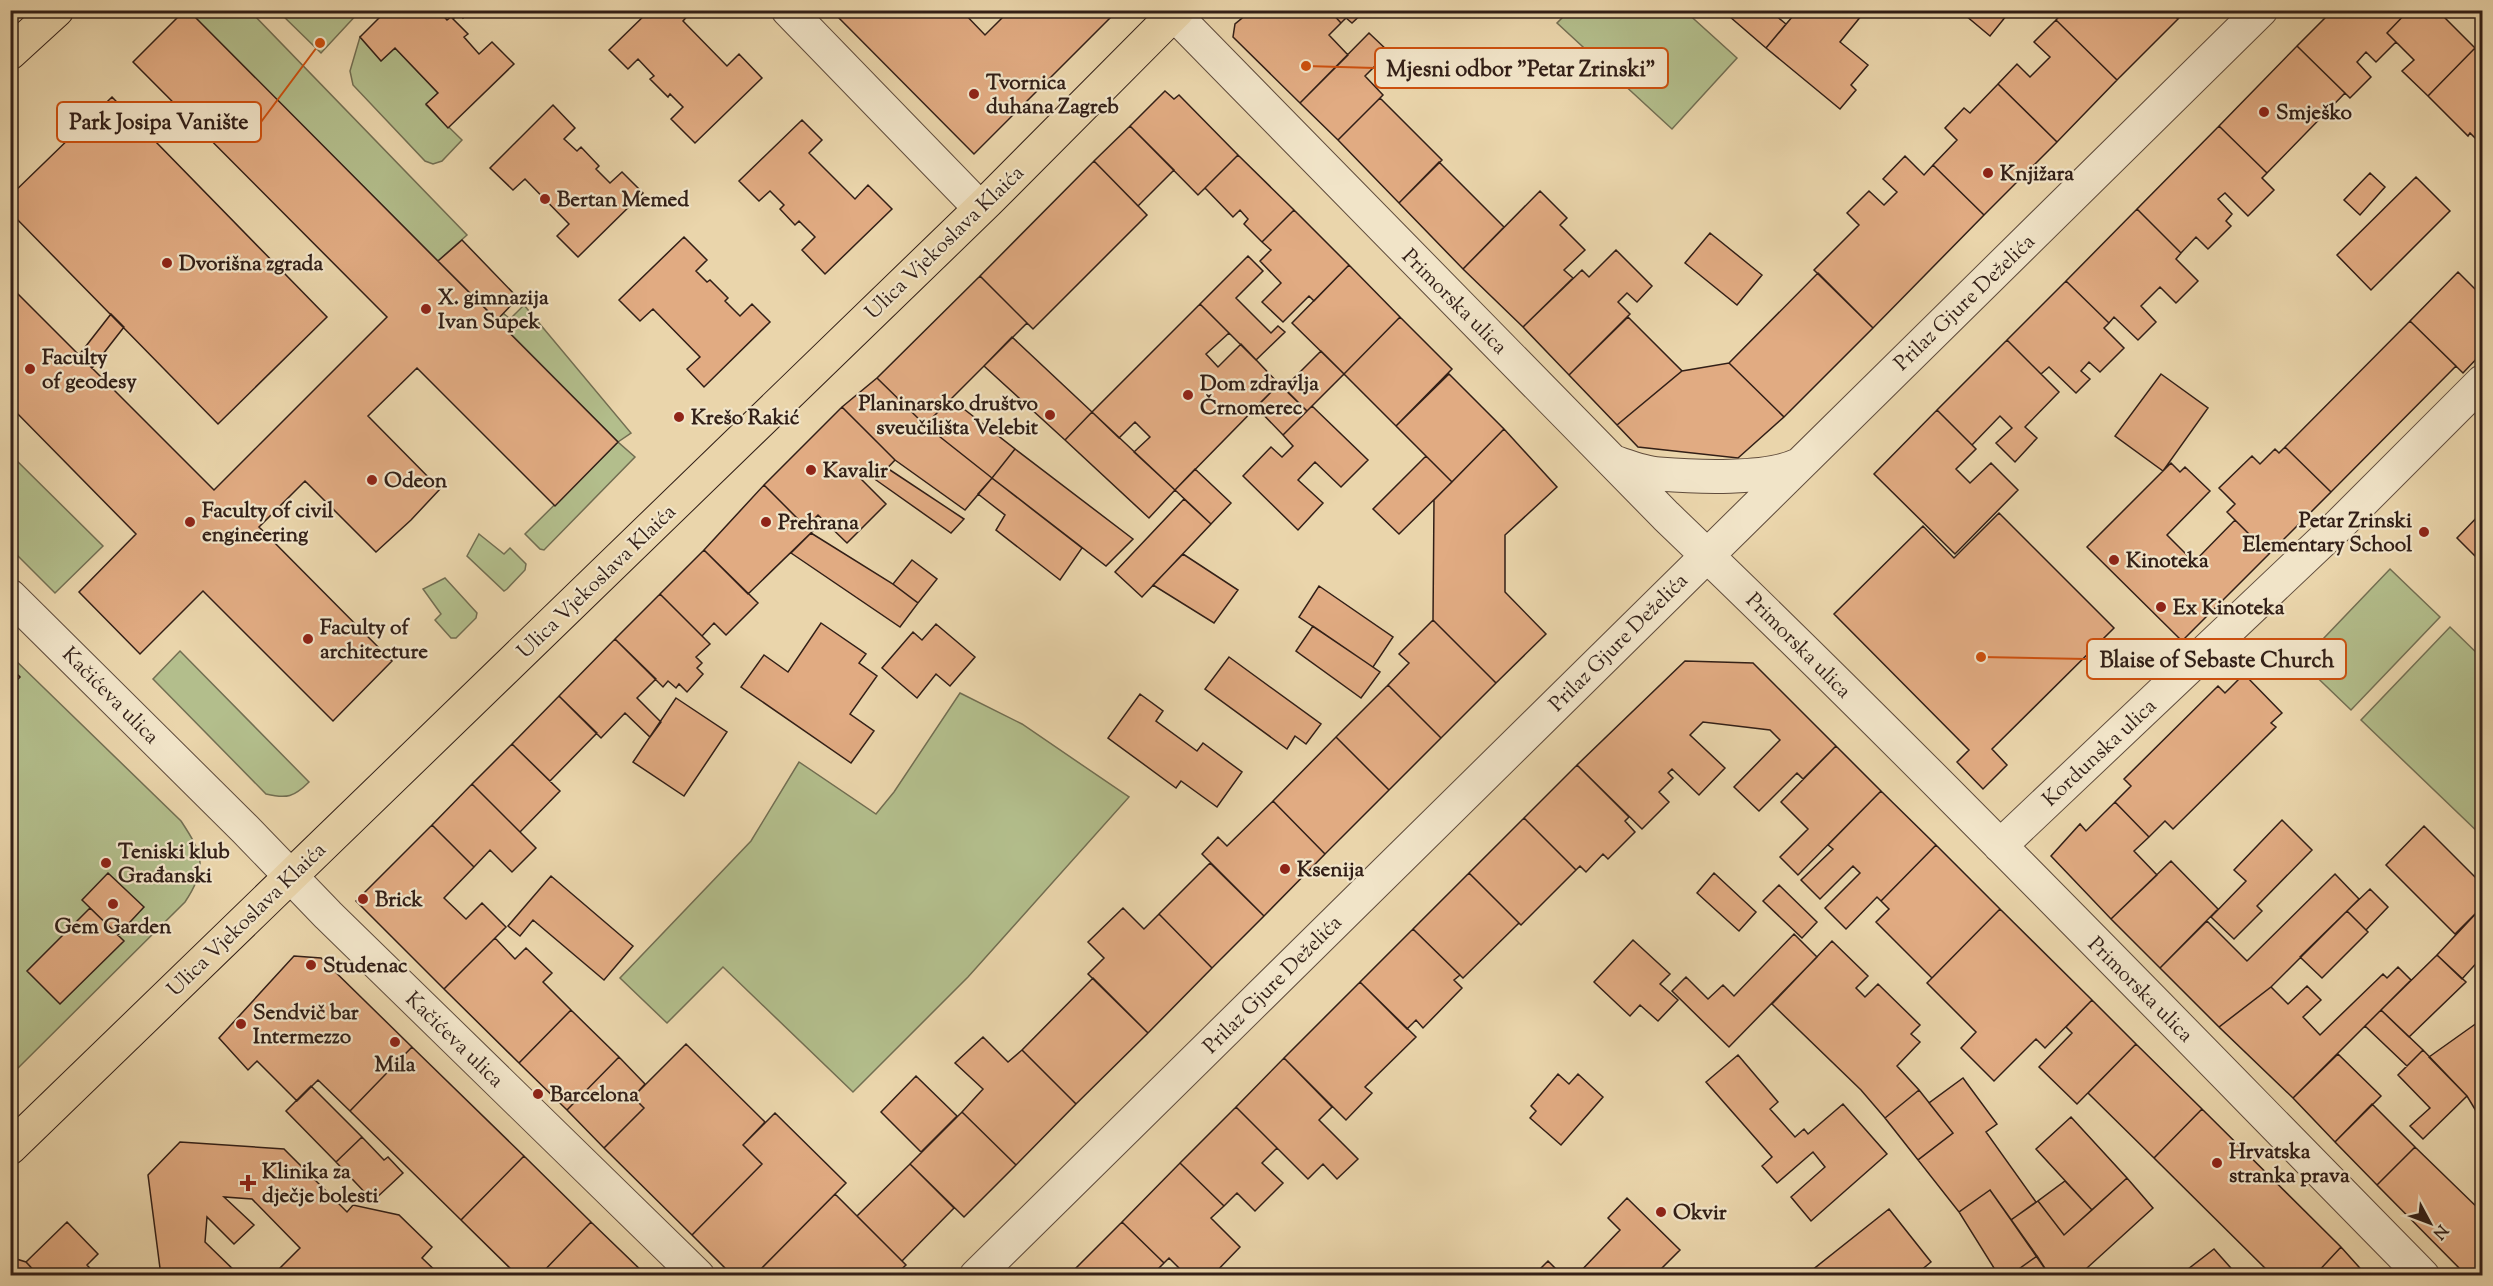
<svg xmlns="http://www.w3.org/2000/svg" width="2493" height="1286" font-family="'Sorts Mill Goudy',serif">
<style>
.green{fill:#b3be8c;stroke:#726e52;stroke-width:1.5}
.building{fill:#e1ab82;stroke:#321f17;stroke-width:1.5}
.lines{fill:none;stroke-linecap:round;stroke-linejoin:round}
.minor-casing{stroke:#604c3c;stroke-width:35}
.major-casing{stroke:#321f17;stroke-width:35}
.minor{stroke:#f1e4c8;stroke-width:33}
.major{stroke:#ead5ab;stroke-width:33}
.poi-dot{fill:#8f2418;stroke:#f1e4c8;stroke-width:2}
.labels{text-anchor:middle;stroke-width:4.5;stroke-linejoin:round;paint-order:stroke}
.poi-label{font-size:21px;font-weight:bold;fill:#321f17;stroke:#f1e4c8;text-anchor:start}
.street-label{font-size:21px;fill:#321f17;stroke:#f1e4c8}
.leader{fill:none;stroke:#cd500e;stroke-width:2}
.callout-dot{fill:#cd500e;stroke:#f1e4c8;stroke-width:2}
.callout{fill:#f1e4c8;stroke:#cd500e;stroke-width:2}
.callout-label{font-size:22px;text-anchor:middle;font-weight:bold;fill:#321f17}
</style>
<rect width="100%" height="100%" fill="#ead5ab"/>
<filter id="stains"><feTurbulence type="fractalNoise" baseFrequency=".00333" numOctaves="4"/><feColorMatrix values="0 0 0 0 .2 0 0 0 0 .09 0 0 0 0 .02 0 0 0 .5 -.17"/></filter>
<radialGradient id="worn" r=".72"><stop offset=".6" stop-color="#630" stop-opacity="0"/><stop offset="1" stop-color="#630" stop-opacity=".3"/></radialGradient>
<path class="green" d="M188,11H250L467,235L438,261Z
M278,11H360L321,53Z
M1569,11H1685L1737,58L1672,129L1557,23Z
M360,37L381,61L395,48L438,93L426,105L462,140L442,161L433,164L425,161L353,85L350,71Z
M524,305L631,433L618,442L635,457L544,550L540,549L525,534L618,442L497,320L503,313L510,319Z
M10,454L103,546L55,593L11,549Z
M479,534L504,554L510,548L526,564L525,570L507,589L504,591L467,556Z
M2390,569L2440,617L2351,710L2301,662Z
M445,578L477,613L476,618L456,638H451L435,620L441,614L423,589Z
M2450,627L2482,658V836L2361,720Z
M180,651L309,782C294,797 287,799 266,794L153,679Z
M10,655L181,821C203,854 208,868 185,902L11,1075Z
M960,693L1022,724L1129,797L968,977L853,1092L723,967L667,1023L620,978L751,841L799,762L876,814L894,792Z"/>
<path class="building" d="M185,10H188L618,442L555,506L417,368L368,416L440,489L411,520L376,552L305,481L259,527L392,661L333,721L203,591L140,654L79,592L136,534L10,406V286L214,490L387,317L133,62Z
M387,10H438L447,20L451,17L468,34L464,37L479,54L492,42L514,64L448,128L426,104L438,93L395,48L381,61L360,37Z
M438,10H470L463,18L459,13L453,19L451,17L447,20Z
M650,10H693L683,21L727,66L739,54L762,78L695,143L671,119L683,107L670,94L668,97L650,79L654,76L638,59L628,69L609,50Z
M831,10H961L985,35L1010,10H1118L974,154Z
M1252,10H1329L1341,23L1329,35L1348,55L1300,103L1233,37L1235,24Z
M1329,10H1366L1352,23L1346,18L1341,23Z
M1722,10H1769L1786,24L1766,48Z
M1798,10H1866L1840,42L1868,65L1851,85L1856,90L1840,109L1766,48Z
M1959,10H2011L1990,36Z
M2065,10H2169L2178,19L2117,80L2056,20Z
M2169,10H2186L2178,19Z
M2333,10H2409L2387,33L2396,42L2376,62L2366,52L2357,62L2371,77L2350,98L2297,46Z
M2409,10H2437L2475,48L2428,96L2402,71L2414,60L2387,33Z
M2056,20L2117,80L2057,142L1998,84L2017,64L2030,77L2050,57L2034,42Z
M1369,33L1389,52L1365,76L1383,95L1338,140L1300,103Z
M2297,46L2345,93L2267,173L2219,126Z
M2475,48L2482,55V145L2470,133L2468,136L2428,96Z
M1998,84L2057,142L1984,215L1933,165L1957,140L1945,128L1964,108L1970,113Z
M1165,91L1174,99L1179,95L1238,155L1198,195L1130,126Z
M112,97L327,317L218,424L10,212V196Z
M1380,98L1442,160L1399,203L1338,140Z
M553,105L575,128L564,139L577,151L581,147L599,166L596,169L610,183L622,172L643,193L578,257L557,236L569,224L525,179L513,190L490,168Z
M802,120L822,140L809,153L855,199L868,185L892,209L825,274L802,250L815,237L799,221L795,225L780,209L784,205L770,191L759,201L739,181Z
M1130,126L1174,170L1138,206L1094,161Z
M2219,126L2267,173L2262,178L2274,190L2248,216L2225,193L2218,199L2232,214L2226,221L2231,226L2208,249L2196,237L2181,253L2137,209Z
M1238,155L1294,210L1262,242L1244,224L1248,219L1240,210L1233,217L1205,188Z
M1905,156L1924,175L1933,165L1984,215L1873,328L1814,270L1859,225L1847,213L1869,191L1884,205L1897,192L1883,179Z
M1094,161L1147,215L1033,329L980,276Z
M1439,162L1504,227L1463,269L1399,203Z
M2370,173L2385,187L2360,215L2344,200Z
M2416,177L2450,211L2371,290L2337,255Z
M1540,191L1567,218L1560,225L1585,250L1564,270L1573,278L1523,327L1463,269Z
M2137,209L2181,253L2176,259L2198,281L2176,303L2160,287L2141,306L2156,322L2138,340L2114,317L2109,323L2066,281Z
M1294,210L1349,265L1314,301L1309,296L1283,322L1262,302L1281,283L1260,261L1271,250L1262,242Z
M1710,233L1762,275L1737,305L1685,263Z
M684,237L707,260L696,271L707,282L710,280L728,298L725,301L740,316L752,304L770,322L704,387L687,369L700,357L653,309L640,321L619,300Z
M462,240L518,298L497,320L438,261Z
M1616,250L1652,286L1637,302L1627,293L1618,302L1630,314L1569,375L1523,327L1582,270L1589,277Z
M1248,256L1263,271L1236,298L1271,333L1278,326L1285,332L1256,360L1200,304Z
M1349,265L1400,317L1344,374L1292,323Z
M2458,272L2482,296V353L2463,373L2410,321Z
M1818,273L1873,328L1784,417L1729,363Z
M980,276L1027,323L925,425L877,378Z
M2066,281L2109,323L2104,328L2124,348L2100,372L2089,362L2081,371L2090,379L2076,393L2049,367L2041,374L2007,340Z
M1200,304L1229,333L1206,354L1218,367L1241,344L1279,384L1175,490L1134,452L1150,437L1135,422L1119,438L1092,412Z
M111,314L124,327L92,368L79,355Z
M1400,317L1452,369L1396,426L1344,374Z
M1628,317L1682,371L1617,425L1569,375Z
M2410,321L2456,366L2331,492L2285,447Z
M1012,337L1092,412L1065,440L984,366Z
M2007,340L2059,392L2025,427L2037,438L2015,462L1996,443L2012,428L2000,416L1972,445L1937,410Z
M1321,351L1344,374L1307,411L1284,388Z
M1729,363L1784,417L1738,458L1638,447L1617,425L1682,371Z
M1449,374L1504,429L1452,482L1396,426Z
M2161,374L2208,408L2163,471L2115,436Z
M877,378L925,425L992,478L965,510L895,460L842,407Z
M1279,384L1307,411L1283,435L1256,407Z
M951,399L1015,449L992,478L925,425Z
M1312,406L1368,460L1341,487L1315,462L1298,480L1323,503L1298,530L1243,476L1271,447L1282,457L1293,446L1283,435Z
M842,407L895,460L876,480L863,468L857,475L886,504L847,543L818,515L806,527L764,485Z
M1937,410L1976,449L1956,469L1970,483L1991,463L2018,490L1955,554L1874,474Z
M1092,412L1175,490L1149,518L1065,440Z
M1504,429L1557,487L1505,535V592L1546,634L1496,683L1433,620L1434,500Z
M2285,447L2331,492L2269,554L2227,512L2235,504L2219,488L2252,456L2260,464L2275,449L2279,453Z
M1015,449L1133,539L1106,566L992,478Z
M1426,456L1452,482L1399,534L1373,509Z
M2171,463L2180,472L2185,467L2210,491L2167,535L2194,562L2235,520L2269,554L2182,641L2087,547Z
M887,468L964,519L951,533L876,480Z
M1195,469L1231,503L1211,524L1175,490Z
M992,478L1082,548L1060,580L996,530L1005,515L978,494Z
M764,485L806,527L816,528L748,594L704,550Z
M1184,499L1211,524L1142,597L1115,572Z
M2482,512V563L2457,538Z
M1999,513L2114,628L1992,749L2007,765L1983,789L1957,762L1969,750L1834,614L1923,526L1954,558Z
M811,533L893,584L918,603L900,627L791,553Z
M704,550L758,603L726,635L714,623L702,636L660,594Z
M1183,554L1238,590L1214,623L1153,585Z
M912,560L937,579L918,603L893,584Z
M1319,586L1393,637L1373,667L1299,617Z
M660,594L710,644L696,657L702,663L697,668L703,674L687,692L679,684L676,688L668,681L663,687L615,639Z
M1433,620L1496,683L1441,738L1388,685L1409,663L1399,654Z
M821,623L866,654L859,663L877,676L850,714L874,731L851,763L741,687L764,655L788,672Z
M936,624L975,657L950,686L936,674L917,698L882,668L913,632L922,640Z
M1313,626L1380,672L1361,698L1296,651Z
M615,639L656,679L637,698L661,722L650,737L625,713L601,738L559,696Z
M1229,657L1321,724L1306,744L1295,736L1287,749L1205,689Z
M1685,661L1753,663L1836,746L1803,779L1797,773L1759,811L1734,787L1780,740L1770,730L1703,722L1690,735L1725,768L1699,795L1672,769L1668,773L1673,778L1659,792L1669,802L1642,829L1577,765Z
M10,667L20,677L10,687Z
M2244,674L2282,713L2271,723L2276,727L2173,829L2165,821L2149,837L2115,802L2131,786L2124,779L2218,686L2225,693Z
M1388,685L1441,738L1389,790L1336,737Z
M1140,694L1163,711L1156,721L1197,751L1203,743L1242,772L1217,807L1181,781L1176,788L1108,738Z
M559,696L597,733L550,781L512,744Z
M676,698L727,732L684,796L633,762Z
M1336,737L1389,790L1325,854L1273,801Z
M512,744L560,791L520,832L472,784Z
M1836,746L1881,791L1798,875L1780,857L1808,829L1781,802Z
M1577,765L1629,817L1625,821L1635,832L1608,859L1603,854L1586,872L1580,866L1576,870L1524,818Z
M472,784L536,848L512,872L490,850L474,867L432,825Z
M1881,791L1936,845L1881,901L1877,897L1846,929L1825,908L1860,873L1853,866L1820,899L1801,880L1833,849L1828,845Z
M1273,801L1325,854L1264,916L1202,854L1218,837L1227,846Z
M2115,802L2149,837L2134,851L2157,875L2111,919L2051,856L2080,824L2086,831Z
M1524,818L1576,870L1521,925L1469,873Z
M2282,820L2312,850L2257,906L2262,911L2234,939L2211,917L2246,881L2234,870Z
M432,825L474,867L444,898L466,919L482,903L506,927L444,989L356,901Z
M2424,826L2482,884V907L2455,934L2386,865Z
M1936,845L2000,909L1932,978L1876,922L1889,909L1881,901Z
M2171,861L2218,909L2160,968L2111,919Z
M1210,863L1264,916L1212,968L1159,914Z
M108,873L144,907L118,935L82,900Z
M1469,873L1519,923L1463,978L1413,929Z
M1714,873L1756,912L1739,931L1697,893Z
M2335,874L2359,899L2271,987L2219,1027L2160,968L2207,921L2247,961Z
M551,876L633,946L604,980L533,920L520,936L508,926Z
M1779,885L1817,922L1802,938L1763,901Z
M2370,889L2388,907L2366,930L2347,911Z
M2482,907V957L2462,979L2437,955Z
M90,908L124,941L60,1004L27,971Z
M1123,908L1144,929L1159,914L1212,968L1148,1033L1088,974L1104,958L1088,942Z
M2000,909L2092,1000L2045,1048L2036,1039L1994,1081L1961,1048L1976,1032L1927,983Z
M2347,911L2368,932L2322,978L2300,957Z
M1413,929L1460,975L1454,980L1462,988L1423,1028L1416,1020L1407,1029L1360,982Z
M1794,934L1817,957L1729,1047L1672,991L1686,977L1708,999L1723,985L1734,996Z
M495,938L515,959L526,948L552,973L543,982L571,1010L519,1063L444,989Z
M1633,940L1670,974L1660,984L1678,1000L1658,1021L1640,1005L1630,1016L1594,982Z
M1832,941L1868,976L1856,988L1865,997L1878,984L1920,1025L1911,1034L1920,1042L1897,1066L1919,1090L1885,1118L1861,1090L1772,1004Z
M2437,955L2466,982L2409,1037L2381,1010Z
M294,956L321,958L412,1047L350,1111L318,1080L297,1101L257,1061L248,1070L219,1038Z
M2398,967L2411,980L2293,1098L2219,1027L2271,987L2288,1004L2307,986L2321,1000L2303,1017L2320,1035L2383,974L2387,978Z
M1093,978L1148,1033L1076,1104L1022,1050Z
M1360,982L1416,1037L1365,1087L1372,1093L1346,1120L1284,1058Z
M2092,1000L2136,1044L2077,1104L2039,1067L2072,1033L2066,1027Z
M571,1010L619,1057L567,1110L519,1063Z
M2381,1010L2423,1050L2407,1066L2365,1026Z
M2481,1020L2482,1022V1121L2467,1096L2429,1057Z
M983,1037L1008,1062L1022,1050L1076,1104L1016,1165L962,1112L983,1089L955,1063Z
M686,1044L765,1122L743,1145L762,1164L692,1235L604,1148L644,1108L633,1097Z
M2136,1044L2202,1109L2154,1158L2088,1093Z
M412,1047L524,1156L461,1220L350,1111Z
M2423,1050L2467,1096L2423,1139L2410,1126L2430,1108L2398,1075Z
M2338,1054L2381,1096L2335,1142L2293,1098Z
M1738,1055L1778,1102L1770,1109L1795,1137L1804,1129L1808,1134L1843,1104L1887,1154L1811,1221L1791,1197L1825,1167L1813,1152L1777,1183L1762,1166L1772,1157L1706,1082Z
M619,1057L645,1084L633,1097L644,1108L604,1148L567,1110Z
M1284,1058L1332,1107L1319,1120L1358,1159L1337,1179L1323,1164L1308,1179L1236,1107Z
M1558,1074L1569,1084L1578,1074L1603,1097L1561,1145L1530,1118L1536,1111L1531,1106Z
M916,1076L957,1116L921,1152L881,1112Z
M1963,1078L1997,1124L1986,1132L2036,1202L2011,1220L1990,1190L1959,1212L1918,1160L1953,1133L1929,1103Z
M311,1086L362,1137L336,1162L286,1111Z
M1919,1090L1953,1133L1918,1160L1885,1118Z
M2372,1104L2415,1147L2377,1185L2335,1142Z
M1236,1107L1277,1148L1262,1163L1283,1183L1255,1211L1237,1193L1224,1206L1180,1163Z
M2202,1109L2341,1247L2314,1276H2273L2154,1158Z
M962,1112L1016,1165L964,1217L910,1164Z
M775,1113L846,1183L754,1276H733L692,1235L762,1164L743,1145Z
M2071,1117L2127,1178L2092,1210L2036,1149Z
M362,1137L384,1160L388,1157L403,1173L373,1201L336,1162Z
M2482,1140V1155L2476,1145Z
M180,1142L284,1149L347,1212L353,1205L399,1215L432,1247L422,1258L441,1276H272L300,1248L252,1199L224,1197L254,1225L234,1244L207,1217L205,1242L240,1276H161L148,1175Z
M2415,1147L2482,1212V1276H2467L2377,1185Z
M524,1156L591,1222L539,1276H518L461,1220Z
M1180,1163L1224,1206L1211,1218L1240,1247L1212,1276H1187L1169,1258L1164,1263L1122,1222Z
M910,1164L954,1208L902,1261L857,1216Z
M2127,1178L2153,1208L2087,1268L2093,1276H2050L2011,1220L2038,1201L2064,1235Z
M2065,1181L2092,1210L2064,1235L2038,1201Z
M1990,1190L2037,1256L2009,1276H1999L1959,1212Z
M835,1194L906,1265L894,1276H754Z
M1627,1198L1680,1250L1654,1276H1576L1620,1230L1608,1218Z
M1889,1209L1931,1262L1914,1276H1814L1811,1271Z
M67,1222L98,1254L87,1265L97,1276H39L26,1262Z
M591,1222L647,1276H539Z
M1122,1222L1164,1263L1151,1276H1068Z
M2341,1247L2367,1276H2314Z
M2214,1249L2238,1276H2179Z
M2037,1256L2050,1276H2009Z
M10,1257L26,1262L39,1276H10Z
M1548,1261L1563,1276H1533Z"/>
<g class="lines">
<g class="minor-casing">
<path id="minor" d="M788,10L980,208
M1174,14L1666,516C1924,763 2172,1021 2423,1276
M1614,462C1629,467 1644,473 1659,474C1696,477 1766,480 1798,465
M10,596L245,829L328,915L698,1276
M2000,846L2338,526L2482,382
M976,1276L2261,10"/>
</g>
<g class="major-casing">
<path id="major" d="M10,53L57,10
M10,1148L988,201L1178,10"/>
</g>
<use href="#minor" class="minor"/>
<use href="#major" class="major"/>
</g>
<g class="poi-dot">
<circle cx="974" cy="94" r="6"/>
<circle cx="2264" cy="112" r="6"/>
<circle cx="1988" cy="173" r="6"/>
<circle cx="545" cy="199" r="6"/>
<circle cx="167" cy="263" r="6"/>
<circle cx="426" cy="309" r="6"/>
<circle cx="30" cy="369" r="6"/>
<circle cx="1188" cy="395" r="6"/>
<circle cx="1050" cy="415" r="6"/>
<circle cx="679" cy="417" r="6"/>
<circle cx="811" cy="470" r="6"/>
<circle cx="372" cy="480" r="6"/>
<circle cx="190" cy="522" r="6"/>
<circle cx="766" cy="522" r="6"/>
<circle cx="2424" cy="532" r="6"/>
<circle cx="2114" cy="560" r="6"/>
<circle cx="2161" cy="607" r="6"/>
<circle cx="308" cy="639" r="6"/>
<circle cx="106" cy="863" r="6"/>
<circle cx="1285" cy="869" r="6"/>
<circle cx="363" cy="899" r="6"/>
<circle cx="113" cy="904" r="6"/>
<circle cx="311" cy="965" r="6"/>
<circle cx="241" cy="1024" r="6"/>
<circle cx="395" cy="1042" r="6"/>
<circle cx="538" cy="1094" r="6"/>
<circle cx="2217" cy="1163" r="6"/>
<path d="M245 1174h6v6h6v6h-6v6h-6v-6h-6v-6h6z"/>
<circle cx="1661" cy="1212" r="6"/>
</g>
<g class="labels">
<g class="poi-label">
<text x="986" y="89">Tvornica<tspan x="986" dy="24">duhana Zagreb</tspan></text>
<text x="2276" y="119">Smješko</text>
<text x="2000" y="180">Knjižara</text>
<text x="557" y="206">Bertan Memed</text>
<text x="179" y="270">Dvorišna zgrada</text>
<text x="438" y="304">X. gimnazija<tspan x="438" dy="24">Ivan Supek</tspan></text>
<text x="42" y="364">Faculty<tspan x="42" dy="24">of geodesy</tspan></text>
<text x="1200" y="390">Dom zdravlja<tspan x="1200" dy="24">Črnomerec</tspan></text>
<text x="1038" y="410" text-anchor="end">Planinarsko društvo<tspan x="1038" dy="24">sveučilišta Velebit</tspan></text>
<text x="691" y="424">Krešo Rakić</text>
<text x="823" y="477">Kavalir</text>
<text x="384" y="487">Odeon</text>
<text x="202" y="517">Faculty of civil<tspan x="202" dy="24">engineering</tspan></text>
<text x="2412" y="527" text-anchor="end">Petar Zrinski<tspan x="2412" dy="24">Elementary School</tspan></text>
<text x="778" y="529">Prehrana</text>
<text x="2126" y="567">Kinoteka</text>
<text x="2173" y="614">Ex Kinoteka</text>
<text x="320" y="634">Faculty of<tspan x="320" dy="24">architecture</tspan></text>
<text x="118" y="858">Teniski klub<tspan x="118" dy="24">Građanski</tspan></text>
<text x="1297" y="876">Ksenija</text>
<text x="375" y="906">Brick</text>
<text x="113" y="933" text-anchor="middle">Gem Garden</text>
<text x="323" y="972">Studenac</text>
<text x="253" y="1019">Sendvič bar<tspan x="253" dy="24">Intermezzo</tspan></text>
<text x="395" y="1071" text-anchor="middle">Mila</text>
<text x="550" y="1101">Barcelona</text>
<text x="2229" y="1158">Hrvatska<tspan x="2229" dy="24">stranka prava</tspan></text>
<text x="262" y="1178">Klinika za<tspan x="262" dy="24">dječje bolesti</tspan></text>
<text x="1673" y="1219">Okvir</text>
</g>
<g class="street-label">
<text transform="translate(944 242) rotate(-44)" y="7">Ulica Vjekoslava Klaića</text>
<text transform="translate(1455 301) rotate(45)" y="7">Primorska ulica</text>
<text transform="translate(1964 302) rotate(-44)" y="7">Prilaz Gjure Deželića</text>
<text transform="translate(596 581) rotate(-44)" y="7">Ulica Vjekoslava Klaića</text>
<text transform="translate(1618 642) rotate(-45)" y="7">Prilaz Gjure Deželića</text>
<text transform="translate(1799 645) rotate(45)" y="7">Primorska ulica</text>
<text transform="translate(111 695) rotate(45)" y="7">Kačićeva ulica</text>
<text transform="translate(2099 752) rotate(-43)" y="7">Kordunska ulica</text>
<text transform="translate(246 919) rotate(-44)" y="7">Ulica Vjekoslava Klaića</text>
<text transform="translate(1272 984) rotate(-45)" y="7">Prilaz Gjure Deželića</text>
<text transform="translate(2141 989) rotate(45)" y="7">Primorska ulica</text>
<text transform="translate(455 1039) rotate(44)" y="7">Kačićeva ulica</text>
</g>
</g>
<path class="leader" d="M1306 66L1375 68M320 43L261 122M1981 657L2087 659"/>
<g class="callout-dot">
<circle cx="1306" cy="66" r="6"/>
<circle cx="320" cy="43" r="6"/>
<circle cx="1981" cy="657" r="6"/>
</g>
<g class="callout">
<rect x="1375" y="48" width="293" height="40" rx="6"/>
<rect x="57" y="102" width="204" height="40" rx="6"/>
<rect x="2087" y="639" width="259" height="40" rx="6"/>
</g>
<g class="callout-label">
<text x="1521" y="76">Mjesni odbor "Petar Zrinski"</text>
<text x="159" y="129">Park Josipa Vanište</text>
<text x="2217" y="667">Blaise of Sebaste Church</text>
</g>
<rect width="2493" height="1286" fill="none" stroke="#ead5ab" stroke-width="36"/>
<rect x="12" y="12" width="2469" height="1262" fill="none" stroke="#321f17" stroke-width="3"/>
<rect x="18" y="18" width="2457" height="1250" fill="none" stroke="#321f17" stroke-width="1.5"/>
<g transform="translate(2430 1223) rotate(131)" stroke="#f1e4c8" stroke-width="4.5" paint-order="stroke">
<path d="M0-4.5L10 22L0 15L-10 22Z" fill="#321f17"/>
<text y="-9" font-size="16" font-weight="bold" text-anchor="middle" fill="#321f17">N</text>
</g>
<rect width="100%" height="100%" filter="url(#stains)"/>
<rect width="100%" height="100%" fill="url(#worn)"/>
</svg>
